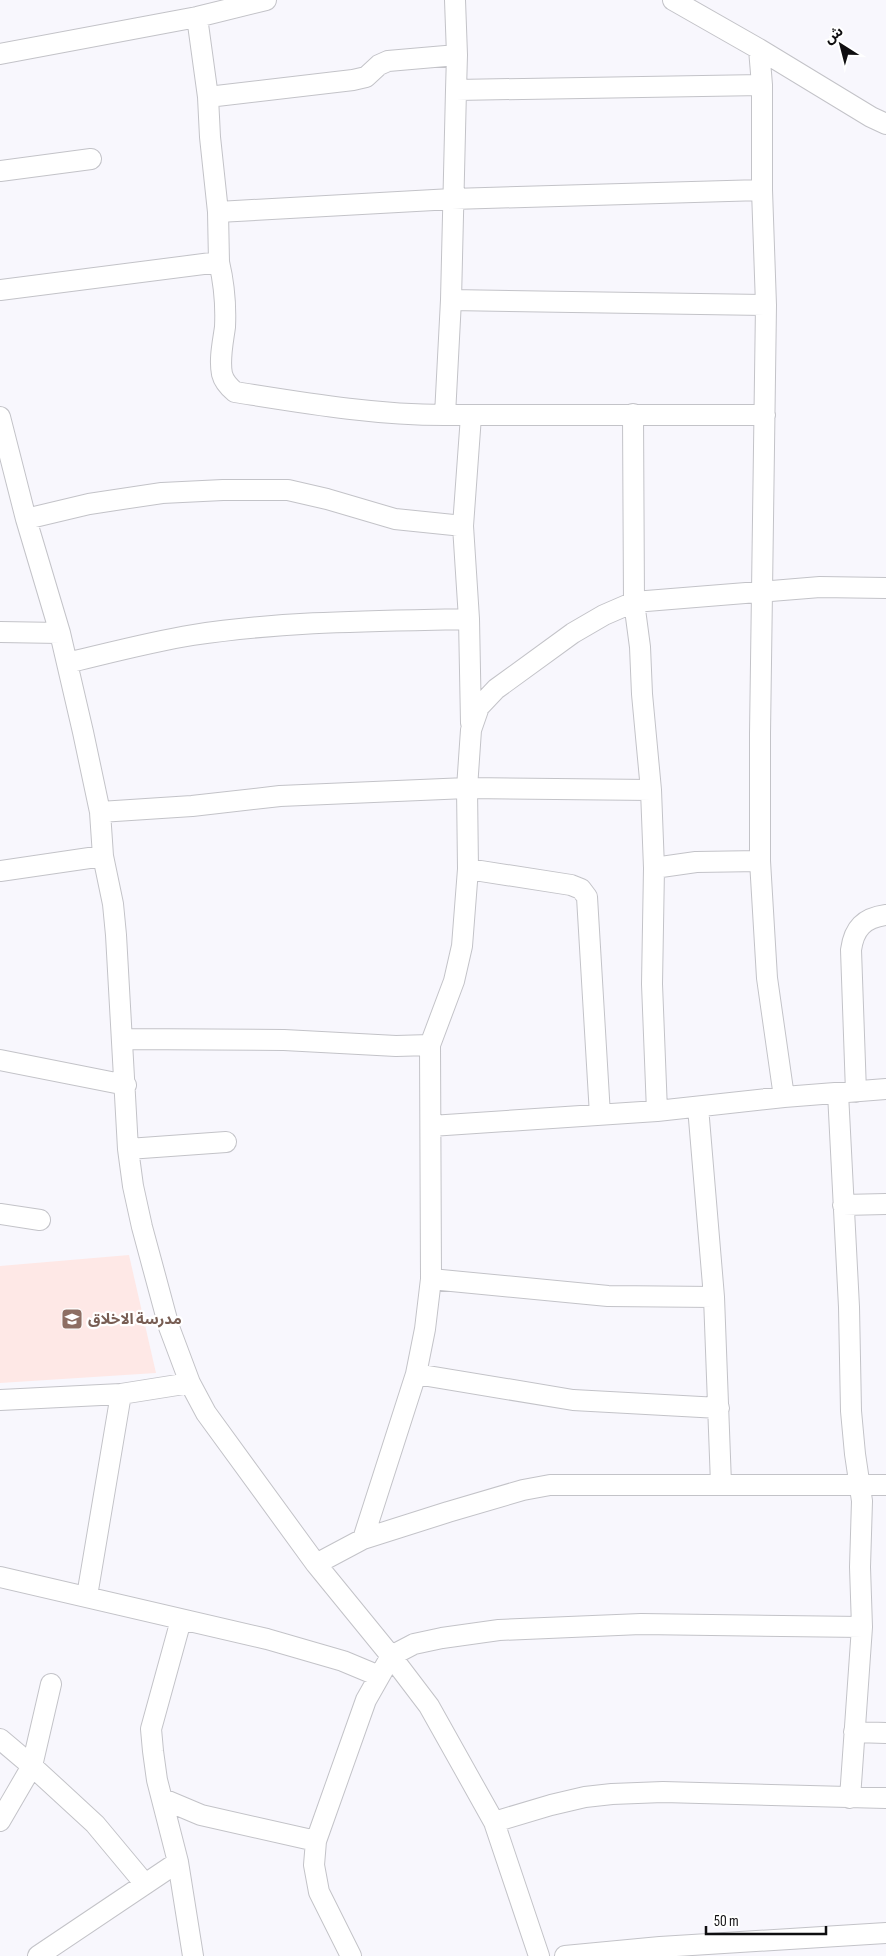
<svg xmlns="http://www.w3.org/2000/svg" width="886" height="1956" font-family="'Sofia Sans Condensed','Noto Sans Arabic',sans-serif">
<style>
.education{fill:#fee8e6}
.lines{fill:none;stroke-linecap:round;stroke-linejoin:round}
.minor-casing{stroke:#c3c3c8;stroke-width:22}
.minor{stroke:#fff;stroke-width:20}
.labels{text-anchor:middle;stroke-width:4.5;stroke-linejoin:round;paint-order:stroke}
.education-label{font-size:15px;font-weight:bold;fill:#785e54;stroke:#fff;text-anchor:start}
</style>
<rect width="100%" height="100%" fill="#f8f7fd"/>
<path class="education" d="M129,1255L156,1373L0,1383V1266Z"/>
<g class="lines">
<g class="minor-casing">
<path id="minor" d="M455,0L457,55L456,90L451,300L445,415H765
M673,0L759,49L871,117L886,124
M197,17L208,97L210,137L218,212
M759,49L762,85V190L766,305L760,734V861L767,978L784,1097
M0,54L197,17L266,0
M456,90L762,85
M208,97L353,80L366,77L379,65L388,61L457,55
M0,171L91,159
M219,262C224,283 226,306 225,327C223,342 219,359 222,374C224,382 229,387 235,392C305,403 374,415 445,415
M0,290L219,262L218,212L452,199L762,190
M451,300L766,305
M633,414L634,602L640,647L642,694L651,790L654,868L652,984L657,1111
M471,416L463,526L469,619L471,723
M0,417L26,519L60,633L83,732L100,812L103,856L113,904L116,935L128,1149L133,1186L142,1227L169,1327L190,1383L206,1413L316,1564L391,1656L429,1706L494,1822L539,1956
M26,519L89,504L162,493L223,490H288L327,499L395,519L463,526
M0,632L60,633
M67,663C109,653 150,642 193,635C284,621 377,621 469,619
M100,812L192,806L280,796L467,788L651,790
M654,868L696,862L760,861
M468,869L571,885L581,889L587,897L600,1115
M0,871L103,856
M122,1039L284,1040L396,1046L430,1045
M0,1060L126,1085
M856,1092L851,950C854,928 864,918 886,915
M838,1093L849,1307L851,1411L855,1454L862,1501L860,1567L862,1627L850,1798
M698,1107L714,1297L721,1484
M431,1126L657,1111L784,1097L886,1089
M128,1149L226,1142
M843,1205L886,1204
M0,1214L40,1220
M431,1279L608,1296L714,1297
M416,1374L573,1400L719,1408
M0,1400L121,1394L190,1383
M363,1539L416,1374L425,1329L431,1279L430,1045L454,981L462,946L468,869L467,788L471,730L479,707L496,689L573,633L604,615L634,602L820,587L886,588
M316,1564L363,1539L448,1512L523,1490L550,1485H886
M0,1577L267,1639L343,1661L379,1676
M87,1596L121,1394
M181,1620L151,1729L153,1751L157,1780L178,1862L193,1956
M854,1732L886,1733
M0,1739L32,1766L95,1824L145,1884
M163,1799L201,1815L316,1841
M0,1821L32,1766L51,1684
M494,1822L551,1805L585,1797L612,1794L663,1792L886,1798
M38,1956L178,1862
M351,1956L319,1892L314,1865L316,1841L366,1700L391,1656L414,1644L442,1638L499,1630L641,1624L862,1627
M565,1956L660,1947L886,1933"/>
</g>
<use href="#minor" class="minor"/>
</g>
<defs>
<g id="school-square" transform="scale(1.125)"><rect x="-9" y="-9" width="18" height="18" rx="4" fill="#8d6e63" stroke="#fff"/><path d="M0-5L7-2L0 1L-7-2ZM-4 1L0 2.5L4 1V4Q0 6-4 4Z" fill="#fff"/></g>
</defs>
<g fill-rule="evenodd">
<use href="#school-square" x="72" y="1319"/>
</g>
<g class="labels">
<g class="education-label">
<text x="88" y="1324">مدرسة الاخلاق</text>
</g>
</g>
<g transform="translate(841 45) rotate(324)" stroke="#ffffff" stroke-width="4" paint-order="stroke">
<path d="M0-4L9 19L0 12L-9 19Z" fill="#0f0e10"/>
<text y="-8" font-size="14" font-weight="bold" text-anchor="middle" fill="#0f0e10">ش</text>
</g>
<path d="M706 1926v8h120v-8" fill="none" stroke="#0f0e10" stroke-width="2.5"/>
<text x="714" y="1926" font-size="15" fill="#0f0e10" stroke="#ffffff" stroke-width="4" paint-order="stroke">50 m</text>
</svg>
